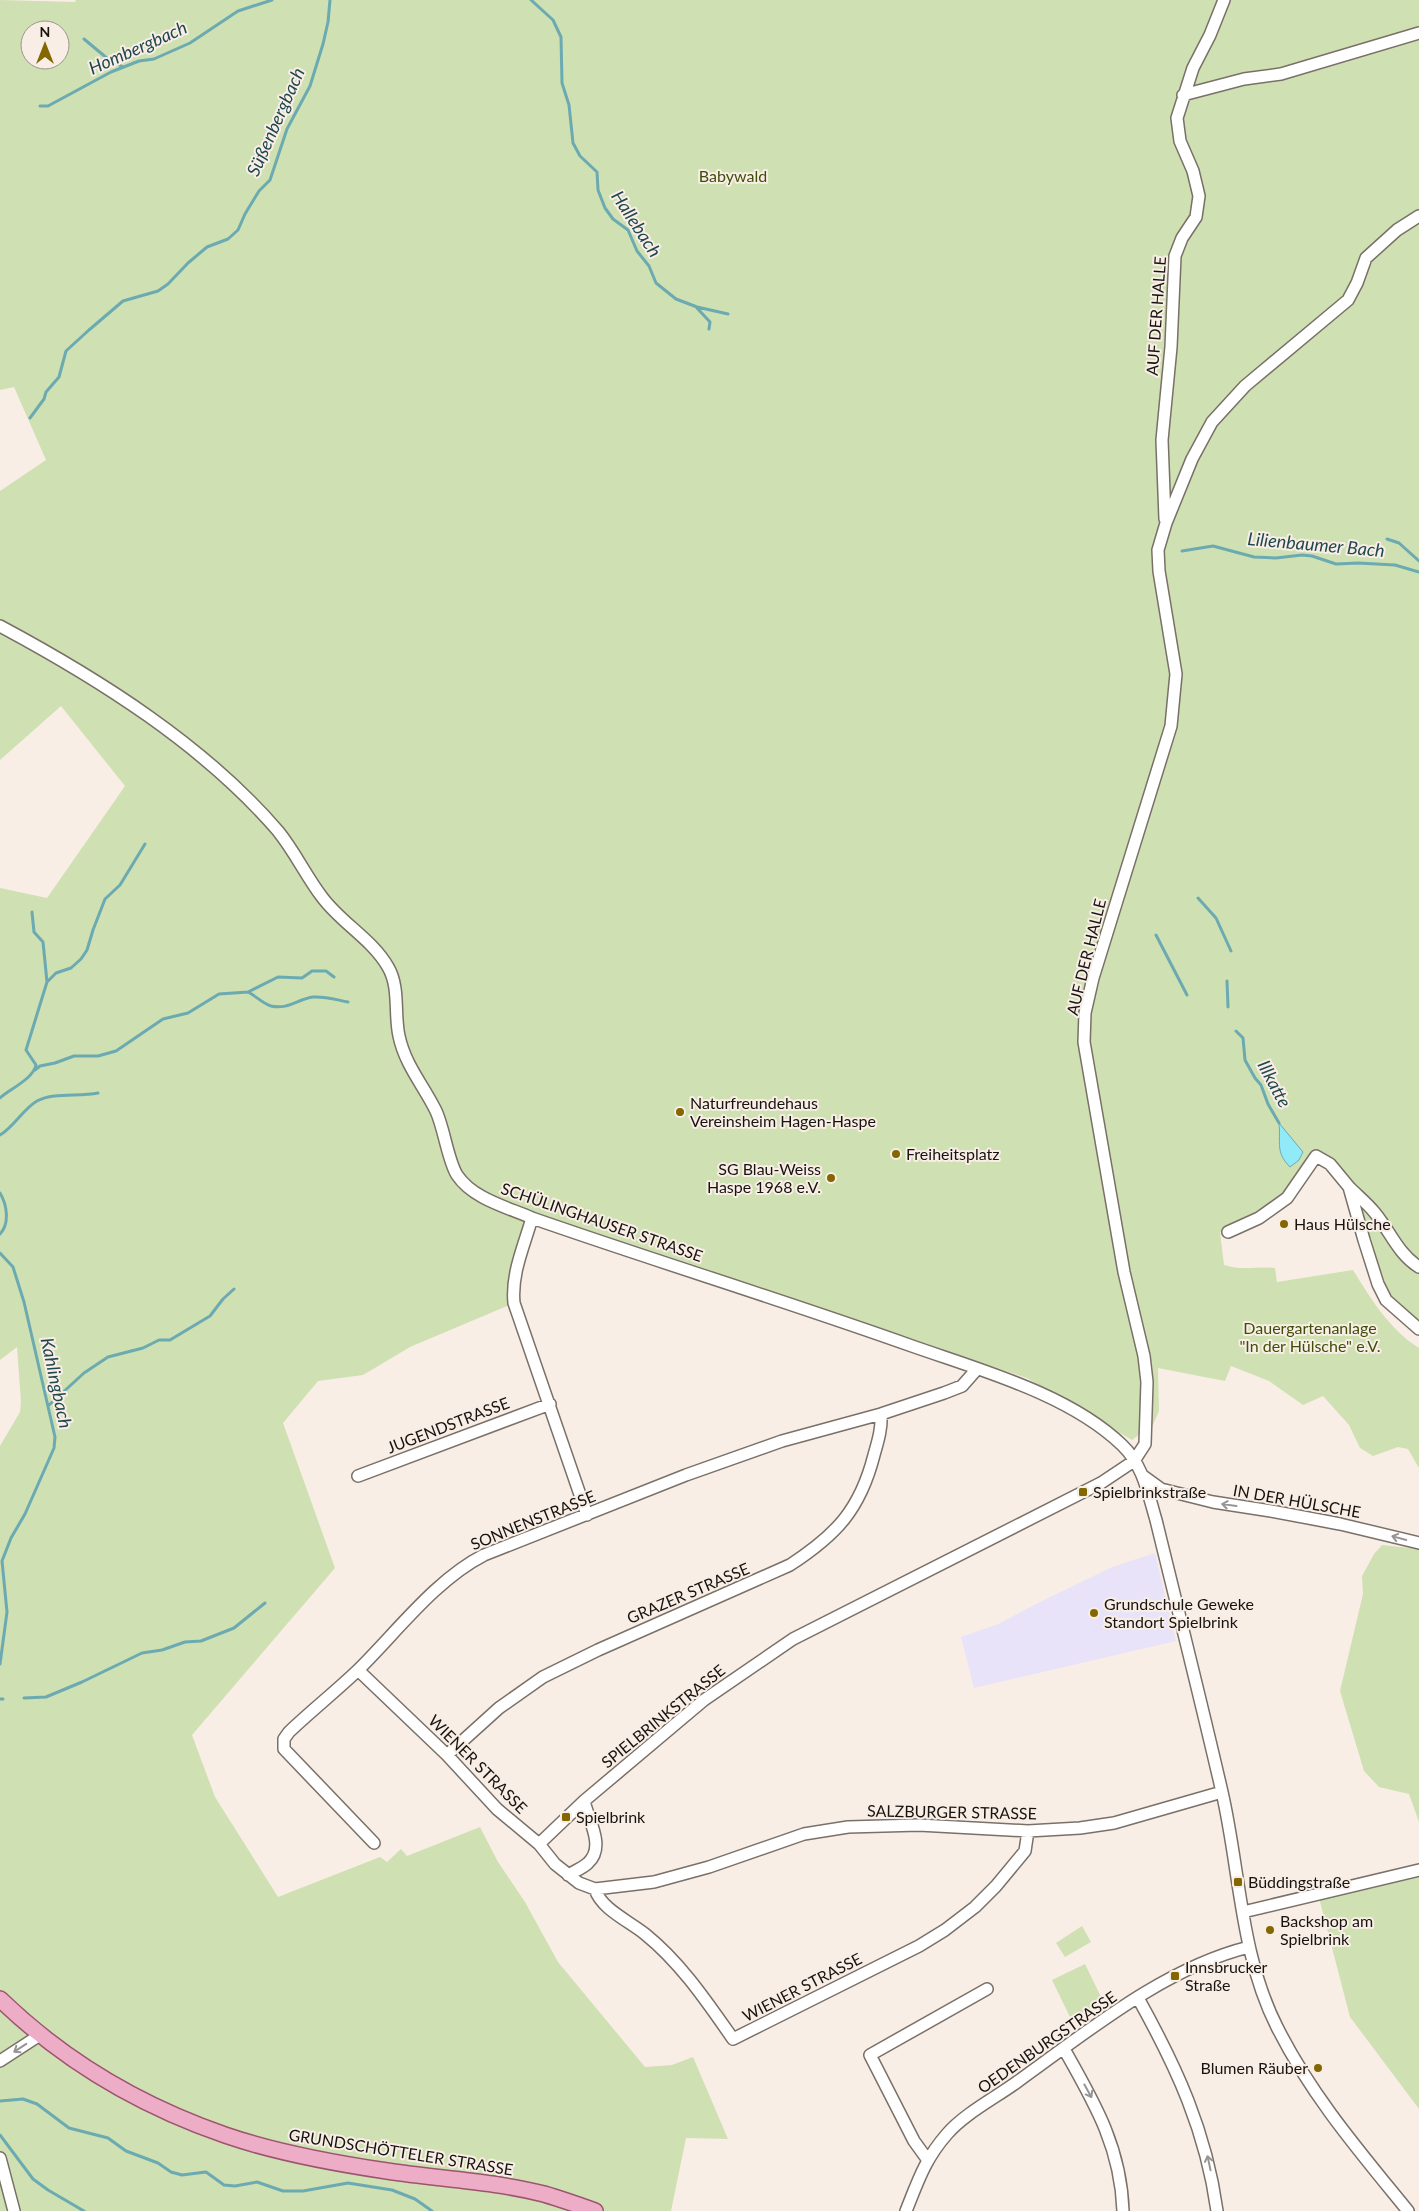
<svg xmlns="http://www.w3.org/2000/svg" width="1419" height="2211" font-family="Lato,sans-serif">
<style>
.education{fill:#e9e3f9}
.green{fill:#cfe0b2;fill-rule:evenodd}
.water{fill:#91eaf8;stroke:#6caab2}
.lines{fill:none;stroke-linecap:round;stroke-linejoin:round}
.stream{stroke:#6caab2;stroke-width:3}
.minor-casing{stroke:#797068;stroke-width:14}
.major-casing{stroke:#9c546f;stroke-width:18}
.minor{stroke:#fff;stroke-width:11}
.major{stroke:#eeadc7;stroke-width:15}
.oneway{stroke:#979593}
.poi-dot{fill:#836700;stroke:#f9eee6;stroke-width:2}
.labels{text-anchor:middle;stroke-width:4;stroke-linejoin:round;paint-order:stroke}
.park-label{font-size:16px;fill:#3d4f07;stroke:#f9eee6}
.street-label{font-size:16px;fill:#171310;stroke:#f9eee6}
.poi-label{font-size:16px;fill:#171310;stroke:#f9eee6;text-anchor:start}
.water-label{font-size:18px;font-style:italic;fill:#1f484e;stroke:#f9eee6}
</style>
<rect width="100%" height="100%" fill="#f9eee6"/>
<path class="education" d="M1155,1553L1176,1641L974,1688L961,1637L998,1624L1038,1603L1112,1567Z"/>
<path class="green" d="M0,0L75,2L76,0H1419V1325L1386,1298L1353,1187L1327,1158L1296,1176L1278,1199L1260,1213L1220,1232L1224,1265C1244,1271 1256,1266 1275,1268L1277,1282L1353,1270C1371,1299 1389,1329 1419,1348V1468L1408,1449L1398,1447L1373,1456L1360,1448L1349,1425L1323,1396L1303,1405L1269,1381L1231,1366L1225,1381L1158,1368L1159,1411L1149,1434L1141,1433L1132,1440L1027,1378L533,1218L514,1303L410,1347L363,1375L318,1381L283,1423L335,1568L192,1735L215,1797L278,1897L380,1857L387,1862L401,1849L407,1856L480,1827L498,1862L525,1902L558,1962L645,2067L672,2065L693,2057L728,2139L686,2138L671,2211H0V1446L20,1412L21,1402L17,1347L0,1360V888L47,898L125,786L61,706L0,760V491L46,460L14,387L0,390ZM30,30H60V60H30Z
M1382,1545L1419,1549V1822L1409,1794L1379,1787L1364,1771L1340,1691L1363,1594L1362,1576L1374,1554Z
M1419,1868V2109L1350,2017L1318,1894Z
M1082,1926L1091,1942L1065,1957L1056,1943Z
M1085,1964L1104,2003L1071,2019L1052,1980Z"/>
<path class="water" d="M1279,1123L1303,1152L1299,1160L1290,1167C1275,1152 1281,1143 1279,1123Z"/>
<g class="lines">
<path class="stream" d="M531,0L553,20L561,37L562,83L569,105L573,143L580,156L597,172L598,190L605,208L613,219L628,230L637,251L649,266L656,283L676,299L697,307L728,314
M84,39L108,59L123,67
M40,106H48L111,72L139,61L154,59L190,43L238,11L272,0
M697,308L710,322L709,329
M30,418L44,399L46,392L59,377L66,351L89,330L123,301L158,291L168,284L188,263L207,247L228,239L238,230L245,214L259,191L270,180L287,129L310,86L323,44L328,22L330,0
M1387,539L1399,543L1419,561
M1182,551L1213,546L1254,557L1276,558L1302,555L1312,556L1336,564L1358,563L1395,565L1419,572
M1198,898L1216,918L1231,951
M32,912L34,932L43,942L47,982
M1156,935L1187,995
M1227,981L1228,1007
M248,992C256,996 262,1003 271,1006C288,1010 298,999 313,997C325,996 337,1000 348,1002
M1236,1031L1243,1038L1245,1060L1255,1078L1261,1085L1268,1104L1279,1123
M35,1070L40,1066L55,1063L74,1056H98L116,1051L163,1019L188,1013L219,994L248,992L278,977L302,978L312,971H326L334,977
M0,1098C10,1089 33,1079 36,1065L26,1050L47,982L56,973L71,968L81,959L87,950L93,930L105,899L120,885L145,844
M0,1135C14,1127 23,1109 37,1101C54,1092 79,1097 98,1093
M0,1193C7,1205 10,1223 0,1234
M0,1253L13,1267L24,1302L55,1437L54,1448L25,1514L11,1538L2,1561L7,1612L0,1664
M48,1406L84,1373L108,1357L143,1348L159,1340H170L210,1316L223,1299L234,1289
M24,1698L46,1697L82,1682L142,1653L162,1650L185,1642L201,1641L234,1628L265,1603
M0,1699H3
M0,2101L23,2099L37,2104L69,2128L108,2138L126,2151L158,2163L171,2172L182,2175L206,2172L224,2185L235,2186L257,2182L283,2191H303L348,2183L373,2187L392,2190L415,2199L432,2211
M0,2135L33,2179L48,2190L84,2211"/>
<g class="minor-casing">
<path id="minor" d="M1183,95L1244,79L1281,74L1419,33
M1165,519L1162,440L1171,347L1175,256L1182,238L1196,217L1199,196L1193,171L1180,141L1177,118L1193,68L1210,35L1224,0
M0,626C99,679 204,745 278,831C295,852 306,876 322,897C341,923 372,939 388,967C400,987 394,1014 399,1036C405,1065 424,1086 436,1111C444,1128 448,1161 457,1175C473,1199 507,1207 532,1218C658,1262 786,1301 912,1346C980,1370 1069,1394 1122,1445C1143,1465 1148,1493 1156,1520C1178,1610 1201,1701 1222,1792C1240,1870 1240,1954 1277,2027C1311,2095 1360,2152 1408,2211
M1350,1188C1358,1196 1368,1204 1375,1213C1390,1231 1398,1254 1419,1267
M532,1218C524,1246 511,1274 514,1303L587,1515
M1228,1232L1259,1218L1287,1198L1316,1156L1330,1164L1349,1187L1364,1240L1378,1284L1386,1300L1419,1329
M358,1476L550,1404
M1143,1476L1161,1489L1213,1502L1271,1511L1340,1524L1419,1543
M358,1670L447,1755L497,1809L539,1844L555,1864L579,1883L595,1889L654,1882L709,1867L804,1834L848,1827L919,1825L1028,1831L1080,1828L1114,1823L1222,1792
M447,1755L499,1708L543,1677L598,1650L790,1565C836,1535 860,1510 874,1455C878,1441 882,1428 881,1414
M374,1843L284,1749V1739L289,1732C311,1711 335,1692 357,1671C396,1633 435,1580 484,1555L686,1475L782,1441L881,1414L944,1393L962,1386L977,1369
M539,1844L584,1801L704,1700L793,1639L1101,1483L1134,1461L1145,1444L1147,1382L1144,1356L1124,1272L1084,1042L1085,1013L1093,978L1171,726L1176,674L1159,571L1158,550L1166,523L1192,459L1212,422L1245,386L1348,300L1357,283L1366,258L1397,230L1419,216
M568,1875C575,1871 583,1868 588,1863C606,1847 588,1819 584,1801
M595,1889C601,1909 629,1921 645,1934C681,1963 707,2002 733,2039L919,1946L945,1930L975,1907L996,1886L1025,1851L1028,1831
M1243,1912L1419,1870
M1138,1998C1177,2068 1206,2131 1217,2211
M1064,2049C1094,2102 1121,2147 1123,2211
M0,2061L40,2035
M0,2158L14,2211
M927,2159L914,2141L870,2055L987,1989
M906,2211C918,2181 925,2159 947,2134C964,2114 995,2098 1017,2082C1087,2032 1164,1968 1249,1947"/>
</g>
<g class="major-casing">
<path id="major" d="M0,1999C63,2060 141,2106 225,2135C277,2153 333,2163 387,2171C439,2179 493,2181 544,2194C561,2199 578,2205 595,2211"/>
</g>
<use href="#minor" class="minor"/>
<use href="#major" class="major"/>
</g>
<defs><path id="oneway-shaft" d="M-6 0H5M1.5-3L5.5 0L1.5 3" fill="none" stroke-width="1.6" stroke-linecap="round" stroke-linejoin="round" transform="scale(1.25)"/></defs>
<g class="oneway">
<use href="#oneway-shaft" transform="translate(1229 1505) rotate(-172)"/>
<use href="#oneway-shaft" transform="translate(1399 1538) rotate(-165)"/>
<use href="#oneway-shaft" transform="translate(20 2048) rotate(147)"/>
<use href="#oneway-shaft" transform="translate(1088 2091) rotate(61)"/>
<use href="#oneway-shaft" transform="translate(1209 2163) rotate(-102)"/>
</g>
<g class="poi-dot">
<circle cx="680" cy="1112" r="5"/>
<circle cx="896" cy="1154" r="5"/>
<circle cx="831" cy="1178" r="5"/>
<circle cx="1284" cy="1224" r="5"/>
<rect x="1078" y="1487" width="10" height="10" rx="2.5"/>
<circle cx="1094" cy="1613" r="5"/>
<rect x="561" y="1812" width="10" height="10" rx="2.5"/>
<rect x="1233" y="1877" width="10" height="10" rx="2.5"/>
<circle cx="1270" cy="1930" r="5"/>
<rect x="1170" y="1971" width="10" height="10" rx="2.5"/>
<circle cx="1318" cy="2068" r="5"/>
</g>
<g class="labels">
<g class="park-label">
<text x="733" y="182">Babywald</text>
<text x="1310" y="1334">Dauergartenanlage<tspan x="1310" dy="18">"In der Hülsche" e.V.</tspan></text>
</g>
<g class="street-label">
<text transform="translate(1156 316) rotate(-86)" y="6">AUF DER HALLE</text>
<text transform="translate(1086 957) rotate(-76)" y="6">AUF DER HALLE</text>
<text transform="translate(602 1222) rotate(19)" y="6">SCHÜLINGHAUSER STRASSE</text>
<text transform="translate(448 1425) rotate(-21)" y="6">JUGENDSTRASSE</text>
<text transform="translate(1297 1501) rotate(10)" y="6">IN DER HÜLSCHE</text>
<text transform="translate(533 1520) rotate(-22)" y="6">SONNENSTRASSE</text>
<text transform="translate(688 1593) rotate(-23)" y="6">GRAZER STRASSE</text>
<text transform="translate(663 1716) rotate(-39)" y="6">SPIELBRINKSTRASSE</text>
<text transform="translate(478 1764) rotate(45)" y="6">WIENER STRASSE</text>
<text transform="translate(952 1812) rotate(1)" y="6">SALZBURGER STRASSE</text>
<text transform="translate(802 1987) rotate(-27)" y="6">WIENER STRASSE</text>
<text transform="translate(1047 2042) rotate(-35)" y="6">OEDENBURGSTRASSE</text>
<text transform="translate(401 2152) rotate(9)" y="6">GRUNDSCHÖTTELER STRASSE</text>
</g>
<g class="poi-label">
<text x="690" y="1109">Naturfreundehaus<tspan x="690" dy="18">Vereinsheim Hagen-Haspe</tspan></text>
<text x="906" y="1160">Freiheitsplatz</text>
<text x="821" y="1175" text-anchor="end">SG Blau-Weiss<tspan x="821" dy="18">Haspe 1968 e.V.</tspan></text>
<text x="1294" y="1230">Haus Hülsche</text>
<text x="1093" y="1498">Spielbrinkstraße</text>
<text x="1104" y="1610">Grundschule Geweke<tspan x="1104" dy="18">Standort Spielbrink</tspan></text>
<text x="576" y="1823">Spielbrink</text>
<text x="1248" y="1888">Büddingstraße</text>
<text x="1280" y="1927">Backshop am<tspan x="1280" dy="18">Spielbrink</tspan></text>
<text x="1185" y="1973">Innsbrucker<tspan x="1185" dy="18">Straße</tspan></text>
<text x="1308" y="2074" text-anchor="end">Blumen Räuber</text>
</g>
<g class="water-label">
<text transform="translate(138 48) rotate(-24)" y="6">Hombergbach</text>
<text transform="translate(276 122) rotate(-66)" y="6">Süßenbergbach</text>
<text transform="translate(636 224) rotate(57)" y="6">Hallebach</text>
<text transform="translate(1316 545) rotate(5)" y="6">Lilienbaumer Bach</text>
<text transform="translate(1274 1084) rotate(62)" y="6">Illkatte</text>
<text transform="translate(56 1383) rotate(78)" y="6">Kahlingbach</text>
</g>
</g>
<g transform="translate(45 45)"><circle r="24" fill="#f9eee6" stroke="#9f9690"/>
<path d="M0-4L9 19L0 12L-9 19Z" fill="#836700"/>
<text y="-8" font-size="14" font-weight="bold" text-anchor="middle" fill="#171310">N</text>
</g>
</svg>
